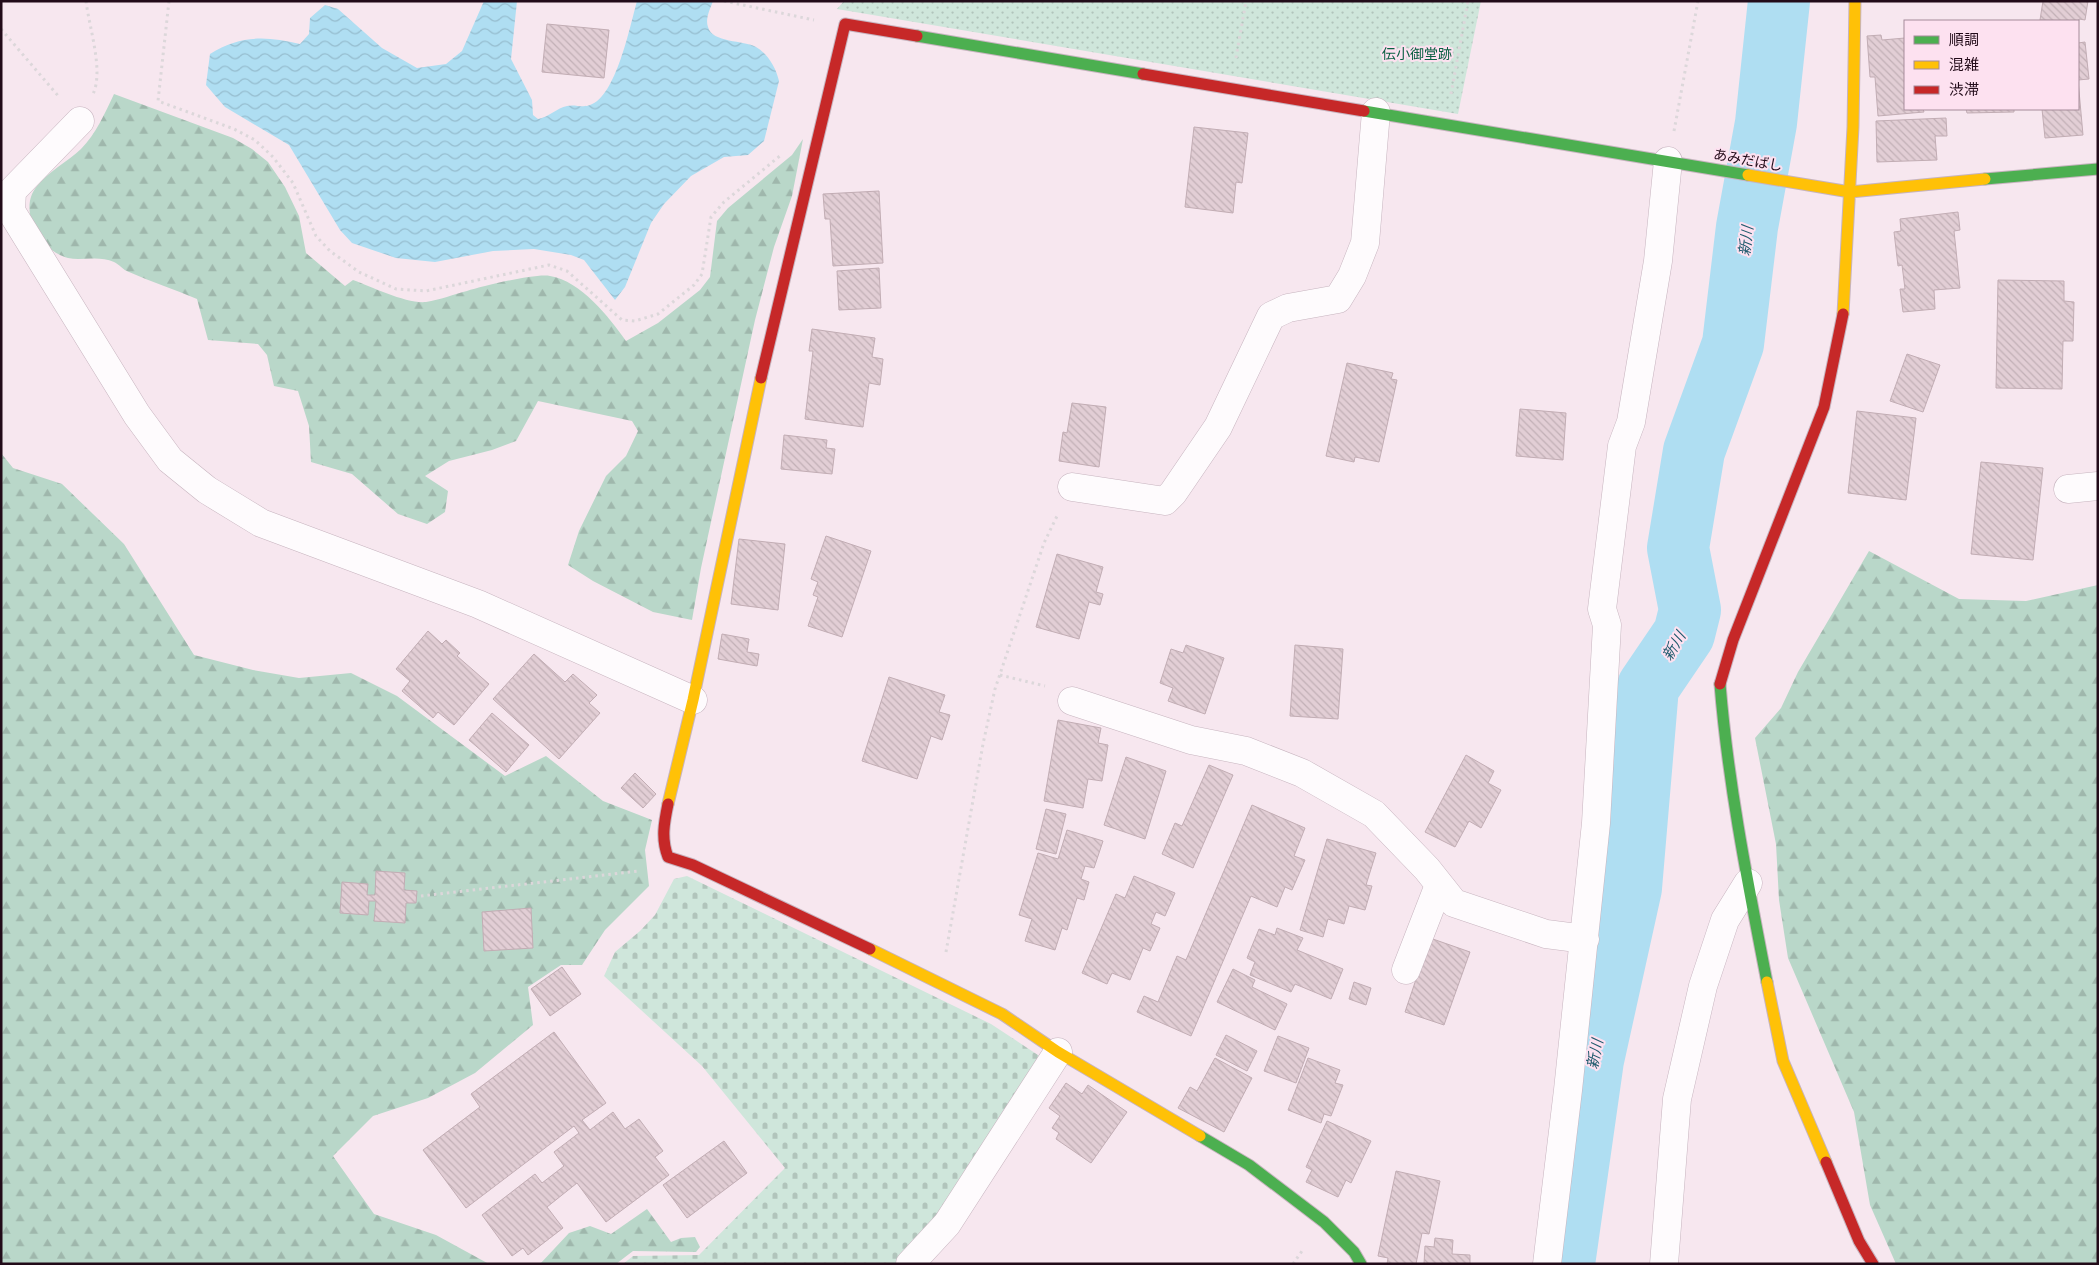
<svg xmlns="http://www.w3.org/2000/svg" width="2099" height="1265" font-family="'Fira Sans','Noto Sans JP',sans-serif">
<style>
.forest{fill:url(#forest-firs)}
.cemetery{fill:url(#cemetery-stones)}
.park{fill:url(#park-dots)}
.water{fill:url(#water-waves)}
.lines{fill:none;stroke-linecap:round;stroke-linejoin:round}
.river{stroke:#afdef2;stroke-width:62}
.building{fill:url(#building-back-hatch);stroke:#c2adb4}
.street-casing{stroke:#c7b4bf;stroke-width:29}
.fast-casing{stroke:#c7b4bf;stroke-width:13}
.slow-casing{stroke:#c7b4bf;stroke-width:13}
.jam-casing{stroke:#c7b4bf;stroke-width:13}
.path{stroke:#dcd7da;stroke-width:3;stroke-dasharray:2.5 4;stroke-linecap:butt}
.street{stroke:#fefbfd;stroke-width:28}
.fast{stroke:#4caf50;stroke-width:11}
.slow{stroke:#ffc107;stroke-width:11}
.jam{stroke:#c62828;stroke-width:11}
.labels{text-anchor:middle;stroke-width:4;stroke-linejoin:round;paint-order:stroke}
.park-label{font-size:14px;fill:#095f41;stroke:#fde1f0}
.street-label{font-size:14px;fill:#220b19;stroke:#fde1f0}
.water-label{font-size:15px;font-style:italic;fill:#1f5a6d;stroke:#fde1f0}
</style>
<defs>
<pattern id="forest-firs" width="22" height="20" patternUnits="userSpaceOnUse" patternTransform="scale(1.25)"><rect width="22" height="20" fill="#b9d7c9"/><path d="M5 1l3.5 6h-7zM16 11l3.5 6h-7z" fill="#9fb7ac"/></pattern>
<pattern id="cemetery-stones" width="16" height="16" patternUnits="userSpaceOnUse" patternTransform="scale(1.25)"><rect width="16" height="16" fill="#cfe6db"/><path d="M2 7V4a2 2 0 0 1 4 0v3zM10 15v-3a2 2 0 0 1 4 0v3z" fill="#b1c4bb"/></pattern>
<pattern id="park-dots" width="8" height="8" patternUnits="userSpaceOnUse" patternTransform="scale(1.25)"><rect width="8" height="8" fill="#cfe6db"/><path d="M2 2h.1M6 6h.1" fill="none" stroke="#b1c4bb" stroke-width="1.8" stroke-linecap="round"/></pattern>
<pattern id="water-waves" width="16" height="10" patternUnits="userSpaceOnUse" patternTransform="scale(1.25)"><rect width="16" height="10" fill="#afdef2"/><path d="M0 5q4-4 8 0t8 0" fill="none" stroke="#96bdcf"/></pattern>
<pattern id="building-back-hatch" width="6" height="6" patternUnits="userSpaceOnUse" patternTransform="scale(1.25)"><rect width="6" height="6" fill="#e2ced5"/><path d="M-1 5l2 2M0 0l6 6M5-1l2 2" fill="none" stroke="#c2b0b6"/></pattern>
</defs>
<rect width="100%" height="100%" fill="#f7e7ef"/>
<path class="forest" d="M114,94L233,138L252,149L268,162L285,187L299,216L306,253L345,286L353,280C372,287 407,304 426,302C440,300 454,294 467,291C483,286 536,273 550,276C581,281 609,317 626,341L658,323L700,290L710,277L717,221L728,208L792,155L803,139L792,196L774,247L755,320L701,568L692,620L653,612L593,581L568,565L579,531L606,476L626,456L638,431L632,421L538,401L516,441L492,450L449,461L425,476L448,491L445,512L427,524L398,514L352,474L311,462L309,426L298,391L274,386L267,355L258,344L208,340L197,299C174,289 151,282 129,272C123,270 119,264 114,262C99,255 82,261 68,258C40,251 17,210 37,186C49,171 67,162 81,149C96,134 105,113 114,94Z
M1,453L13,468L62,484L124,544L194,655L253,670L299,678L351,673L397,696L505,776L546,756L603,801L652,820L645,850L649,886L605,930L582,965H561L528,987L533,1025L475,1073L428,1098L373,1116L333,1156L374,1214L436,1235L489,1264H1Z
M1869,551L1959,599L2026,601L2098,585V1264H1896L1870,1205L1854,1112L1788,958L1779,900L1776,844L1755,738L1781,708L1798,672Z
M647,1209L671,1242L681,1238L695,1237L700,1247L696,1252L633,1251L616,1264H540L569,1233L590,1226L611,1234Z"/>
<path class="cemetery" d="M687,876L991,1024L1044,1059L943,1219L900,1264H623L633,1256L699,1255L785,1168L702,1066L604,976L615,952L640,931L655,915L674,879Z"/>
<path class="park" d="M844,1H1481L1458,114L837,9Z"/>
<path class="water" d="M484,1H517L511,59L532,100L533,115L538,119C549,117 557,108 567,106C574,104 583,108 590,105C616,97 630,26 637,1H713C710,9 705,19 708,27C712,43 744,40 756,47C768,54 776,68 779,81L764,141L748,155L724,157L691,176L664,204L651,223L625,287L615,300L584,260L571,255L534,249L493,251L435,262L396,258L352,243L340,230L289,145L225,107L206,85L210,54C240,35 266,36 300,44L309,34L310,18L325,5L338,9L382,48L417,68L446,64L462,51Z"/>
<g class="lines">
<path class="river" d="M1564,1264L1593,1060L1631,888L1648,687L1684,634L1690,610L1678,548L1694,451L1733,344L1747,227L1766,123L1779,1"/>
</g>
<path class="building" d="M2043,1H2088L2085,20L2079,19L2078,24V21L2040,20Z
M547,24L609,30L604,78L542,72Z
M1881,35L1882,40L1905,38V109H1923L1924,112L1878,116L1875,77H1870L1867,36Z
M2085,42L2089,79L2078,80L2083,135L2045,138L2042,109H2078V43Z
M1966,109H2014V112L1967,113Z
M1946,118L1947,136H1935L1937,160L1877,162L1876,121Z
M1194,127L1248,133L1242,183L1236,182L1233,213L1185,207Z
M879,191L883,263L833,266L830,219H825L823,194Z
M1958,212L1960,230L1954,231L1960,288L1934,290L1935,309L1903,312L1900,289H1905L1902,265L1898,266L1894,232L1901,231L1900,219Z
M879,268L881,308L839,310L837,271Z
M1998,280L2064,281V301L2074,302L2073,341H2063L2062,389L1996,388Z
M812,329L875,338L872,357L883,359L880,385L869,383L863,427L805,419L813,351H809Z
M1907,354L1940,365L1923,412L1890,401Z
M1347,363L1393,373L1391,379L1397,380L1379,462L1355,457L1354,462L1326,456Z
M1072,403L1106,407L1099,467L1059,461L1063,432L1067,433Z
M1520,409L1566,413L1563,460L1516,456Z
M1857,411L1916,418L1906,500L1848,493Z
M784,435L827,440L826,448L835,449L832,474L781,469Z
M1981,462L2043,468L2033,560L1971,554Z
M826,536L871,551L842,637L808,626L818,597L813,595L818,582L811,579Z
M739,539L785,544L778,610L731,604Z
M1057,554L1103,567L1096,592L1103,594L1100,605L1089,602L1079,639L1036,627Z
M428,631L442,644L446,640L460,653L457,656L489,684L454,725L438,712L433,718L402,691L410,681L396,669Z
M722,634L749,639L747,652L759,654L757,666L718,659Z
M1186,645L1224,658L1205,714L1168,701L1173,688L1160,683L1171,649L1183,653Z
M1295,645L1343,649L1338,719L1290,716Z
M534,654L565,682L573,674L597,695L589,703L600,713L559,759L493,699Z
M889,677L945,695L939,712L950,715L942,740L931,736L917,779L862,761Z
M492,713L529,745L506,772L469,740Z
M1058,720L1101,728L1098,743L1108,745L1102,781L1088,779L1083,808L1044,801Z
M1466,755L1494,771L1488,783L1501,790L1481,828L1469,821L1455,847L1425,832Z
M1126,757L1166,771L1145,839L1104,825Z
M1209,765L1233,775L1193,868L1162,854L1175,823L1182,826Z
M635,773L656,794L643,808L621,788Z
M1252,805L1305,828L1294,856L1305,860L1292,890L1285,887L1277,907L1251,896L1191,1036L1137,1012L1144,996L1158,1002L1177,956L1186,960Z
M1046,809L1066,814L1056,854L1036,849Z
M1067,830L1103,841L1094,868L1085,866L1081,879L1089,882L1084,900L1077,898L1067,930L1062,928L1055,950L1025,941L1032,919L1019,915L1038,853L1058,859Z
M1327,839L1376,853L1366,885L1372,886L1365,910L1349,906L1344,924L1328,919L1323,937L1300,930Z
M376,871L405,873L404,890L417,891L416,903H406L405,923L374,921L376,901H369L368,915L340,913L342,882L368,884L367,895H375Z
M1134,876L1175,893L1165,916L1156,912L1151,924L1160,928L1150,951L1143,948L1130,980L1112,973L1107,984L1082,973L1116,894L1125,898Z
M531,908L533,948L484,951L482,912Z
M1277,928L1303,938L1297,950L1343,969L1331,999L1295,984L1291,992L1250,975L1255,962L1247,958L1259,929L1275,935Z
M1430,938L1470,952L1444,1025L1405,1012Z
M562,967L581,994L550,1016L531,989Z
M1233,969L1255,980L1252,987L1287,1004L1275,1030L1217,1002Z
M1354,982L1371,988L1366,1005L1349,999Z
M554,1032L606,1103L582,1120L590,1130L613,1112L625,1129L639,1119L663,1151L655,1157L669,1175L606,1222L577,1183L547,1207L563,1228L528,1255L523,1248L512,1256L482,1215L535,1174L542,1183L564,1166L554,1152L579,1133L574,1126L466,1208L423,1150L480,1107L471,1094Z
M1226,1035L1257,1051L1247,1071L1216,1055Z
M1278,1036L1309,1048L1296,1083L1264,1071Z
M1215,1058L1252,1078L1224,1132L1178,1108L1190,1087L1197,1091Z
M1308,1058L1340,1070L1335,1083L1343,1085L1331,1116L1324,1114L1321,1123L1288,1110Z
M1066,1083L1082,1094L1088,1085L1127,1112L1091,1163L1056,1139L1059,1133L1052,1128L1060,1116L1049,1108Z
M1327,1121L1371,1141L1351,1183L1346,1180L1338,1197L1306,1182L1312,1170L1306,1167Z
M724,1141L747,1173L687,1218L663,1185Z
M1396,1171L1440,1181L1429,1234L1422,1233L1416,1264H1387L1388,1258L1378,1256Z
M1435,1238L1453,1240L1452,1254L1470,1255V1264H1424L1425,1246L1434,1247Z"/>
<g class="lines">
<g class="street-casing">
<path id="street" d="M80,121L12,191L11,211L137,415L170,460L207,490L261,523L478,604L693,700
M1072,487L1165,501L1173,493L1218,427L1271,316L1288,308L1338,299L1352,276L1365,243L1376,112
M2068,489L2098,486
M1072,701L1191,740L1246,751L1302,773L1374,814L1427,869L1454,903L1546,934L1585,939
M1406,970L1439,885
M910,1264L947,1224L1058,1052
M1547,1264L1568,1090L1596,823L1607,625L1602,609L1622,446L1631,422L1658,261L1668,161
M1664,1264L1677,1099L1703,986L1725,920L1748,883"/>
</g>
<g class="fast-casing">
<path id="fast" d="M917,36L1143,74
M1364,111L1748,175
M1985,179L2098,169
M1720,684C1728,784 1748,884 1767,982
M1200,1136L1249,1165L1324,1222L1354,1252L1361,1264"/>
</g>
<g class="slow-casing">
<path id="slow" d="M1748,175L1850,192L1985,179
M1843,314L1853,127L1855,1
M668,804L693,700L761,378
M870,949L1002,1014L1058,1052L1200,1136
M1767,982L1783,1061L1826,1162"/>
</g>
<g class="jam-casing">
<path id="jam" d="M1143,74L1364,111
M761,378L845,24L917,36
M1720,684L1733,640L1824,407L1843,314
M668,804C664,823 661,839 668,857L693,865L870,949
M1826,1162L1859,1241L1873,1264"/>
</g>
<path class="path" d="M86,1C89,27 104,71 93,94
M169,1L158,101L234,129L255,140L273,157L293,183L316,236L330,251L359,272L396,289L426,291L549,265L567,271L622,320L635,321L658,314L694,285L702,274L711,217L724,202L781,155
M724,1L814,20
M1,29L60,98
M1236,58L1246,1
M1451,94L1468,1
M1674,131L1698,1
M1000,675L1045,686
M421,896L639,871
M946,952L983,744L995,689L1044,543L1058,514
M1293,1264L1304,1248"/>
<use href="#street" class="street"/>
<use href="#fast" class="fast"/>
<use href="#slow" class="slow"/>
<use href="#jam" class="jam"/>
</g>
<g class="labels">
<g class="park-label">
<text x="1417" y="59">伝小御堂跡</text>
</g>
<g class="street-label">
<text transform="translate(1748 160) rotate(10)" y="5">あみだばし</text>
</g>
<g class="water-label">
<text transform="translate(1746 241) rotate(-83)" y="5">新川</text>
<text transform="translate(1674 646) rotate(-59)" y="5">新川</text>
<text transform="translate(1595 1054) rotate(-79)" y="5">新川</text>
</g>
</g>
<rect width="2099" height="1265" fill="none" stroke="#220b19" stroke-width="5"/>
<rect x="1904" y="20" width="175" height="90" fill="#fde1f0" stroke="#a58b9a"/>
<rect x="1914" y="36" width="25" height="8" fill="#4caf50" stroke="#a58b9a"/>
<text x="1949" y="45" font-size="15" fill="#220b19">順調</text>
<rect x="1914" y="61" width="25" height="8" fill="#ffc107" stroke="#a58b9a"/>
<text x="1949" y="70" font-size="15" fill="#220b19">混雑</text>
<rect x="1914" y="86" width="25" height="8" fill="#c62828" stroke="#a58b9a"/>
<text x="1949" y="95" font-size="15" fill="#220b19">渋滞</text>
</svg>
